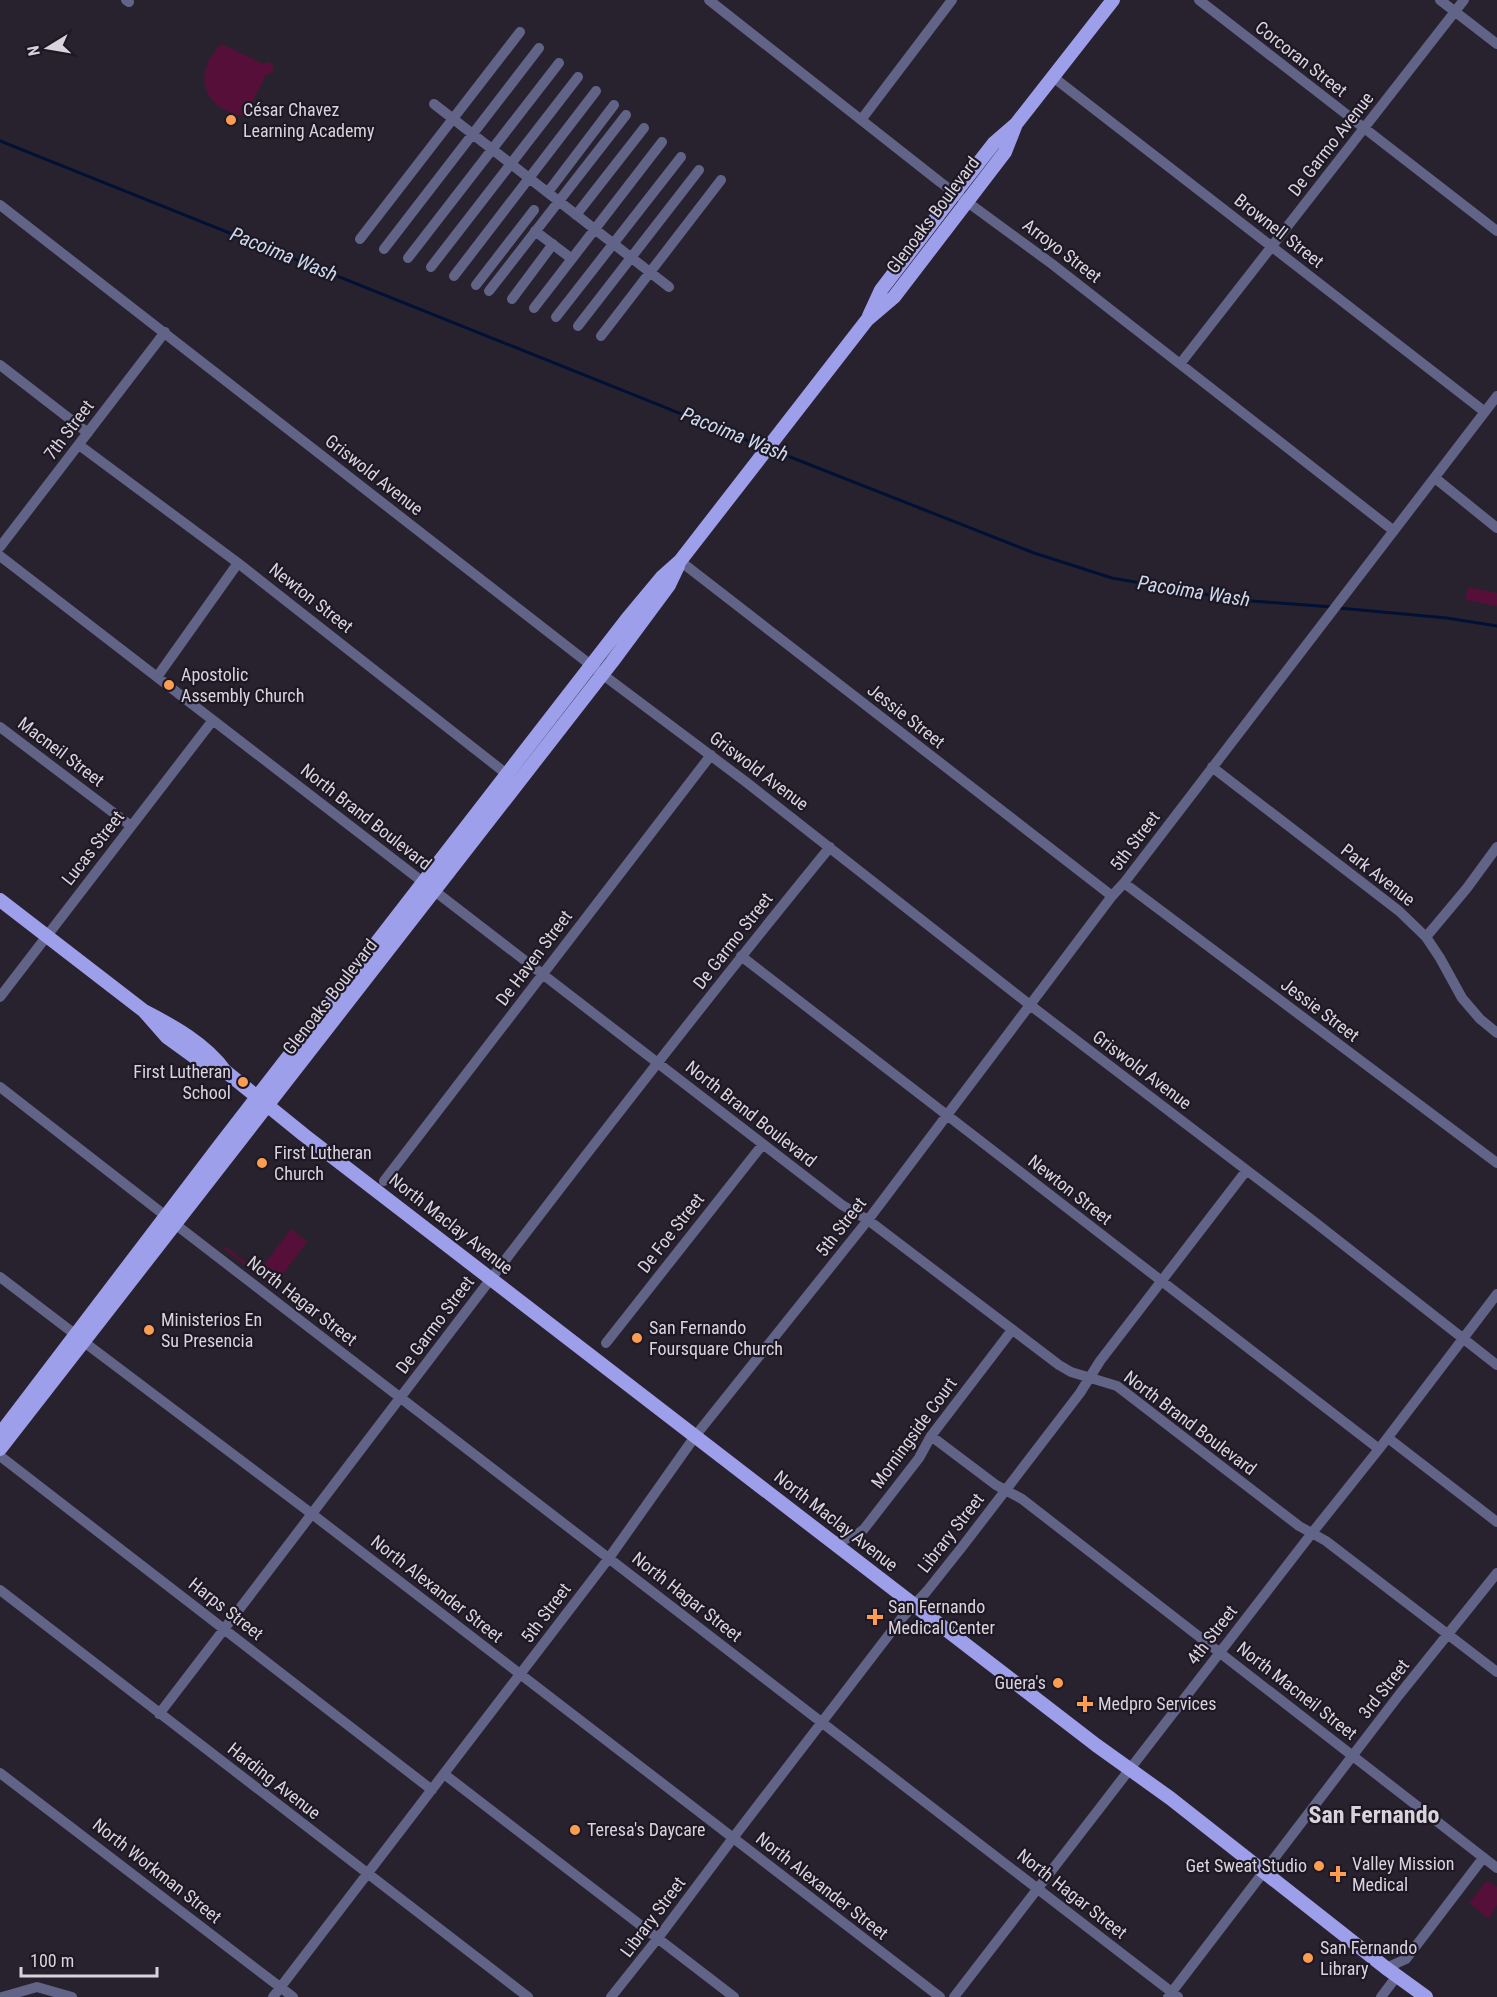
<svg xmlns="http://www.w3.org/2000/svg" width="1497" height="1997" font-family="'Roboto Condensed',sans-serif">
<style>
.green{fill:#560f39}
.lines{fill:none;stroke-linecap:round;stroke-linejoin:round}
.stream{stroke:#001135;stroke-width:3}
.minor{stroke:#616387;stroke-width:10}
.major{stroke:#9d9fea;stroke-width:14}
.poi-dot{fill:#fc9e52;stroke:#1e1825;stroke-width:2}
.labels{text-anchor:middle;stroke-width:4.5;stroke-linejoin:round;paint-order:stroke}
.street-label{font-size:18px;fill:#d8d4dd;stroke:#1e1825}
.poi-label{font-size:18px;fill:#d8d4dd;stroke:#1e1825;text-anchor:start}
.water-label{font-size:20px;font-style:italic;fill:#ccd9ed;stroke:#1e1825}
.district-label{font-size:24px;font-weight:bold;fill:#d8d4dd;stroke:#1e1825}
</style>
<rect width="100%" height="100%" fill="#28222f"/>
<path class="green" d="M222,44L263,64L269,62L274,66L273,72L266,75L245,116C203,111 191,72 222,44Z
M1468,587L1497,593V606L1465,600Z
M291,1229L307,1242L273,1287L224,1249L226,1247L258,1272Z
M1489,1881L1497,1887V1905L1489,1918L1495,1924L1469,1903L1486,1882Z"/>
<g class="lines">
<path class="stream" d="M0,141L764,447
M770,449L1034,553L1112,578L1239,600L1332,607
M1339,608L1447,618L1497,626"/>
<path class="minor" d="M126,0L129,2
M709,0L940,182L1052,264L1394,531
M1199,0L1497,231
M1440,0L1497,44
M1053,77L1485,412
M434,104L669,287
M861,120L952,0
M548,192L614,105
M0,205L610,680L746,782L1030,1005L1312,1220L1497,1365
M576,215L644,128
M535,231L572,259
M360,239L520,32
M384,249L539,48
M408,258L559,63
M431,267L578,77
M454,276L596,91
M476,285L534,210
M489,291L626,115
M512,299L553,244
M534,308L662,142
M556,317L681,157
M578,326L699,170
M601,336L721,180
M1180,364L1464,0
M0,365L88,433
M79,445L238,563L513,779
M1435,478L1497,528
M0,547L165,332
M0,556L842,1205L868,1220L1059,1365L1071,1372L1117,1386L1299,1526L1326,1541L1497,1672
M680,561L1112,896
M157,677L238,563
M0,727L131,826
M1212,767L1399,911L1426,937L1440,958L1462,998L1480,1019L1497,1033
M1124,883L1497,1163
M1426,937L1467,888L1497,847
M741,956L1379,1449
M0,997L213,720
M0,1087L167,1217
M384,1181L711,755
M175,1224L1178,1997
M0,1277L76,1335
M84,1342L312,1514L940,1997
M606,1343L763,1144
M931,1436L996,1485L1022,1499L1497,1868
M1388,1438L1497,1522
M0,1456L432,1790
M833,1543L855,1536L864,1529L919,1458L931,1436L1012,1330
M0,1590L528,1997
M159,1714C382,1424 599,1130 830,847
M0,1773L293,1997
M444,1774L734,1997
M1386,1968L1406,1959L1483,1858
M2,1997L37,1987L72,1997
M273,1997L609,1558L696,1435L868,1220L1112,896L1124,883L1497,396
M611,1997L658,1938L733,1838L901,1619L927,1591L962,1547L1080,1393L1100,1361L1246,1171
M954,1997L1312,1533L1379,1449L1497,1294
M1168,1997L1399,1695L1497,1573
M1381,1997L1397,1976"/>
<path class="major" d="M869,316L881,290L955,193L994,143L1016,124L1113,0
M0,900L144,1011L167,1037L207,1066L225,1071
M144,1011C173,1026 206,1044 225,1071L304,1135L1096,1745L1170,1798L1386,1968L1426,1997
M0,1434L220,1145L627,619L662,577L680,561L867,320L894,297L1005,152L1016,124
M0,1449L612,662L669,585L678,566"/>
</g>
<g class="poi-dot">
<circle cx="231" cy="120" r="6"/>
<circle cx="169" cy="685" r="6"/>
<circle cx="243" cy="1082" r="6"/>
<circle cx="262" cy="1163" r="6"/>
<circle cx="149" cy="1330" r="6"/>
<circle cx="637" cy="1338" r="6"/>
<path d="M872 1608h6v6h6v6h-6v6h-6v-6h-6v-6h6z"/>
<circle cx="1058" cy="1683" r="6"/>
<path d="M1082 1695h6v6h6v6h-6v6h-6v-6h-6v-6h6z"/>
<circle cx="575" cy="1830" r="6"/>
<circle cx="1319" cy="1866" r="6"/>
<path d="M1335 1865h6v6h6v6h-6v6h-6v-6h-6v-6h6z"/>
<circle cx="1308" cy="1958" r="6"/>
</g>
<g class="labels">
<g class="street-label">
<text transform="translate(1301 59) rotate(38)" y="6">Corcoran Street</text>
<text transform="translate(1331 144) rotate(-52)" y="6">De Garmo Avenue</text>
<text transform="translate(933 215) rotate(-53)" y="6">Glenoaks Boulevard</text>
<text transform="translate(1279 231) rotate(38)" y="6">Brownell Street</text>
<text transform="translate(1062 251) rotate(37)" y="6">Arroyo Street</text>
<text transform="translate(69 430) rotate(-53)" y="6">7th Street</text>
<text transform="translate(374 475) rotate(38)" y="6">Griswold Avenue</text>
<text transform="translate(311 598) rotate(38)" y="6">Newton Street</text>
<text transform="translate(906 716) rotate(38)" y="6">Jessie Street</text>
<text transform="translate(61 752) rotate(37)" y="6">Macneil Street</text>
<text transform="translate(759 771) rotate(37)" y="6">Griswold Avenue</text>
<text transform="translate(366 817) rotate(38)" y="6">North Brand Boulevard</text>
<text transform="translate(1135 841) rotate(-53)" y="6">5th Street</text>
<text transform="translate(93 848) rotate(-52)" y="6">Lucas Street</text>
<text transform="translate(1378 875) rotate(38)" y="6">Park Avenue</text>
<text transform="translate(733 941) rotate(-52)" y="6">De Garmo Street</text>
<text transform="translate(534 958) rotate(-53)" y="6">De Haven Street</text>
<text transform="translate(330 997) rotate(-52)" y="6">Glenoaks Boulevard</text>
<text transform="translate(1320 1010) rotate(37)" y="6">Jessie Street</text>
<text transform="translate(1142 1070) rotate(37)" y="6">Griswold Avenue</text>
<text transform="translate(751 1114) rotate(38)" y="6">North Brand Boulevard</text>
<text transform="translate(1070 1190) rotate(38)" y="6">Newton Street</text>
<text transform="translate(451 1224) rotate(38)" y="6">North Maclay Avenue</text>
<text transform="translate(841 1227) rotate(-52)" y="6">5th Street</text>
<text transform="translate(671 1233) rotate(-52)" y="6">De Foe Street</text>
<text transform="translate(302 1301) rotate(38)" y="6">North Hagar Street</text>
<text transform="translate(435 1325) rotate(-53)" y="6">De Garmo Street</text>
<text transform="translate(1190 1423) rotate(37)" y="6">North Brand Boulevard</text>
<text transform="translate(914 1433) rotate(-54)" y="6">Morningside Court</text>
<text transform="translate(836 1521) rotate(38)" y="6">North Maclay Avenue</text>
<text transform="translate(951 1533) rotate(-52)" y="6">Library Street</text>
<text transform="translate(437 1589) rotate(38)" y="6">North Alexander Street</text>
<text transform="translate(687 1597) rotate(38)" y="6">North Hagar Street</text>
<text transform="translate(226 1609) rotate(38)" y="6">Harps Street</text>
<text transform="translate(546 1613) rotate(-53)" y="6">5th Street</text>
<text transform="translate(1212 1635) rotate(-52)" y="6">4th Street</text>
<text transform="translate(1384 1689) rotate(-52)" y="6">3rd Street</text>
<text transform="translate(1297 1691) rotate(38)" y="6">North Macneil Street</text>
<text transform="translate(274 1781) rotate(38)" y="6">Harding Avenue</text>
<text transform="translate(157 1871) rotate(38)" y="6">North Workman Street</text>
<text transform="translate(822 1886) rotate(38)" y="6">North Alexander Street</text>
<text transform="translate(1072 1894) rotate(38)" y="6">North Hagar Street</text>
<text transform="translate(653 1917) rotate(-53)" y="6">Library Street</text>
</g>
<g class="poi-label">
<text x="243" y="116">César Chavez<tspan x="243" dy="21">Learning Academy</tspan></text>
<text x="181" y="681">Apostolic<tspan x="181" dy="21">Assembly Church</tspan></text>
<text x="231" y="1078" text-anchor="end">First Lutheran<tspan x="231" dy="21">School</tspan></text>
<text x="274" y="1159">First Lutheran<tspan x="274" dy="21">Church</tspan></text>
<text x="161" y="1326">Ministerios En<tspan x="161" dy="21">Su Presencia</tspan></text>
<text x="649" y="1334">San Fernando<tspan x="649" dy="21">Foursquare Church</tspan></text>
<text x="888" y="1613">San Fernando<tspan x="888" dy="21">Medical Center</tspan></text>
<text x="1046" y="1689" text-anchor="end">Guera's</text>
<text x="1098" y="1710">Medpro Services</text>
<text x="587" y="1836">Teresa's Daycare</text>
<text x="1352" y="1870">Valley Mission<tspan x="1352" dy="21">Medical</tspan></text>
<text x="1307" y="1872" text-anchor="end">Get Sweat Studio</text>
<text x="1320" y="1954">San Fernando<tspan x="1320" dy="21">Library</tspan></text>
</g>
<g class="water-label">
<text transform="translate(284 254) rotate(22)" y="7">Pacoima Wash</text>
<text transform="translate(735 434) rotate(22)" y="7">Pacoima Wash</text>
<text transform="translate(1194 591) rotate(9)" y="7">Pacoima Wash</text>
</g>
<g class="district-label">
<text x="1374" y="1823">San Fernando</text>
</g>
</g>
<g transform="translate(48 48) rotate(259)" stroke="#1e1825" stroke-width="4.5" paint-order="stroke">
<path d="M0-4.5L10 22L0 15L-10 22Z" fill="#d8d4dd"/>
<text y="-9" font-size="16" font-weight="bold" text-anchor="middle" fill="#d8d4dd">N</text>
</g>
<path d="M21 1967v9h136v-9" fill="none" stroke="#d8d4dd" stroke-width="3"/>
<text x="30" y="1967" font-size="18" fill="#d8d4dd" stroke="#1e1825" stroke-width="4.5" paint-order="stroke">100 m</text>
</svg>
